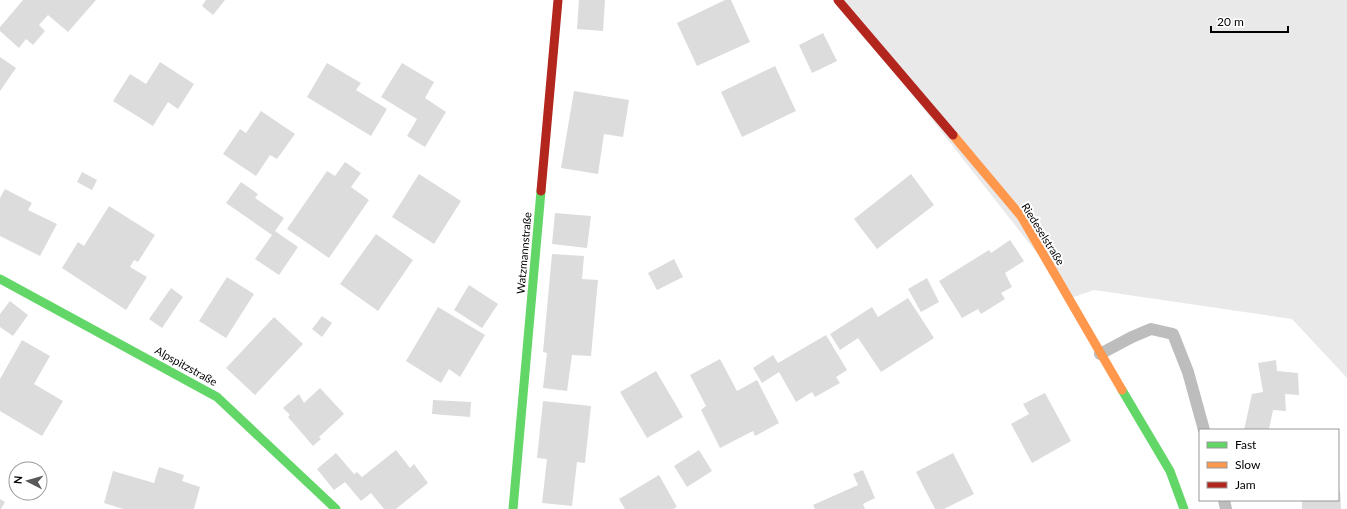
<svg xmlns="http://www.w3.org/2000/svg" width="1347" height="509" font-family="Lato,sans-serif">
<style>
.green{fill:#e9e9e9}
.building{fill:#dcdcdc}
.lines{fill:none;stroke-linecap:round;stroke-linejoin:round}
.lane{stroke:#bdbdbd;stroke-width:12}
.fast{stroke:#63d668;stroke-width:9}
.slow{stroke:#ff974d;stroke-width:9}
.jam{stroke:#b3261e;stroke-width:9}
.labels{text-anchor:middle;stroke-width:4;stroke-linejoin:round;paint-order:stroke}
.street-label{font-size:11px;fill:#000;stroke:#fff}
</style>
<rect width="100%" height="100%" fill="#fff"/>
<path class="green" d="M838,0H1347V378L1292,319L1094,290L1068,299L1055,276Z"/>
<path class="building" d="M23,0H96L68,32L48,15L39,25L45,31L33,45L26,39L19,48L0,31V27Z
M206,0H225L213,15L202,6Z
M579,0H605L603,31L577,29Z
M725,0H731L750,42L697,66L677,23Z
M823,33L837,61L812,73L799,45Z
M0,57L16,68L0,91Z
M160,62L194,84L178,109L168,102L153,126L113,101L130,74L146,84Z
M327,63L361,83L356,90L387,109L371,136L307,97Z
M402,63L434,82L425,98L446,112L425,147L407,136L417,119L381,97Z
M775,66L796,111L742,137L721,92Z
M574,91L629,100L623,137L604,134L598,174L561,168Z
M261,111L295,134L277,159L270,155L256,176L223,154L240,129L246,133Z
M345,162L361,173L351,187L369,200L329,258L287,229L327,171L335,176Z
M82,172L97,180L92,190L77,182Z
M419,174L461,201L434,244L392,217Z
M911,174L934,205L877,249L854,219Z
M241,182L258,194L255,198L284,218L275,231L298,247L279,275L255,259L272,235L226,203Z
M5,189L32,203L28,210L57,224L40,256L0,236V198Z
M109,206L155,235L138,262L134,260L130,267L147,277L126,310L62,268L78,242L84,246Z
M555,213L591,216L587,248L552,244Z
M376,234L413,260L378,311L340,284Z
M1010,240L1024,261L1005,273L1012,287L1001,293L1005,299L981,314L978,309L962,318L939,281L989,250L991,253Z
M552,254L584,256L582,279L598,280L591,356L572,355L567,391L543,388L547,353L543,352Z
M674,259L683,277L657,290L648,273Z
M227,277L254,294L226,338L199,321Z
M927,278L939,302L921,312L908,289Z
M469,285L498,304L482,328L454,310Z
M171,288L183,297L162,328L149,319Z
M908,298L934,338L881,372L858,338L840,350L830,334L872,307L878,317Z
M10,301L28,315L13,336L0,327V314Z
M438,307L485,335L460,377L449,369L441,383L406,361Z
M322,316L332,323L322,337L312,329Z
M274,317L303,344L255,395L226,368Z
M826,335L847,370L836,377L840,383L815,397L812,392L796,402L779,372L762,383L753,368L773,355L778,363Z
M22,340L50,356L34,384L63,401L42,436L0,411V379Z
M720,359L737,391L757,380L779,423L755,436L753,431L720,448L701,410L706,406L690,375Z
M1276,360L1277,371L1298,373L1299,395L1285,394L1286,411L1273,410L1269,429L1272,430H1244L1252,394L1263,392L1258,363Z
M656,371L683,417L647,438L620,392Z
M320,388L344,414L319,437L321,439L313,446L288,417L290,415L283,408L299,394L304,403Z
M1045,393L1071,441L1032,463L1011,424L1029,414L1023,404Z
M433,400L471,402L470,417L432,414Z
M543,401L591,406L585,463L577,462L572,506L542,503L547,459L537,458Z
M396,450L410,468L414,464L428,483L396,509H384L371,493L361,501L345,482L334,490L317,469L336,453L354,474L357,472L362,477Z
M699,450L712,471L687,487L674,466Z
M953,453L974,494L944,509H935L916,472Z
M159,467L184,475L182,481L200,487L194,509H123L104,503L113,471L154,483Z
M863,470L875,498L863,504L865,509H815L813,505L858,485L853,474Z
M659,475L677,507L673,509H625L619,499Z
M1340,490L1341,509H1302V500H1338V491Z
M0,499L5,502L1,509H0Z"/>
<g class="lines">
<path class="lane" d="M1100,354L1132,337L1151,329L1173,334L1188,372L1204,430
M1224,500L1226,509"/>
<path class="fast" d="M0,279L217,397L336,509
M1122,390L1170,471L1184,509
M513,509L541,191"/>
<path class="slow" d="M953,135L1021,216L1122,390"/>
<path class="jam" d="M838,0L953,135
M541,191L558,0"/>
</g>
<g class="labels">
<g class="street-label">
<text transform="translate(1043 234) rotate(58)" y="4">Riedeselstraße</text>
<text transform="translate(524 253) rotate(-85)" y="4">Watzmannstraße</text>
<text transform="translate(186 366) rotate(29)" y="4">Alpspitzstraße</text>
</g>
</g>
<rect x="1199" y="429" width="140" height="72" fill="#ffffff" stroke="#999999"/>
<rect x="1207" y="442" width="20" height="6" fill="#63d668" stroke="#999999"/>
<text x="1235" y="449" font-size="12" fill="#000000">Fast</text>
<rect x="1207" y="462" width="20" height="6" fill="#ff974d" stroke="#999999"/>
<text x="1235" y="469" font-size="12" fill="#000000">Slow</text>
<rect x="1207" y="482" width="20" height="6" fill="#b3261e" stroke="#999999"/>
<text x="1235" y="489" font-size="12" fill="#000000">Jam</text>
<g transform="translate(28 481) rotate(276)"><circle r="19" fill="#ffffff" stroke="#999999"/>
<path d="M0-3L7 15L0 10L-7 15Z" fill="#595959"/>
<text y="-6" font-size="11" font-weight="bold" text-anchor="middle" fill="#000000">N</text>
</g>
<path d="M1211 26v6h77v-6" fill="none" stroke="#000000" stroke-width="2"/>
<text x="1217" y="26" font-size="12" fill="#000000" stroke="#ffffff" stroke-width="3" paint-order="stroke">20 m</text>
</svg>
